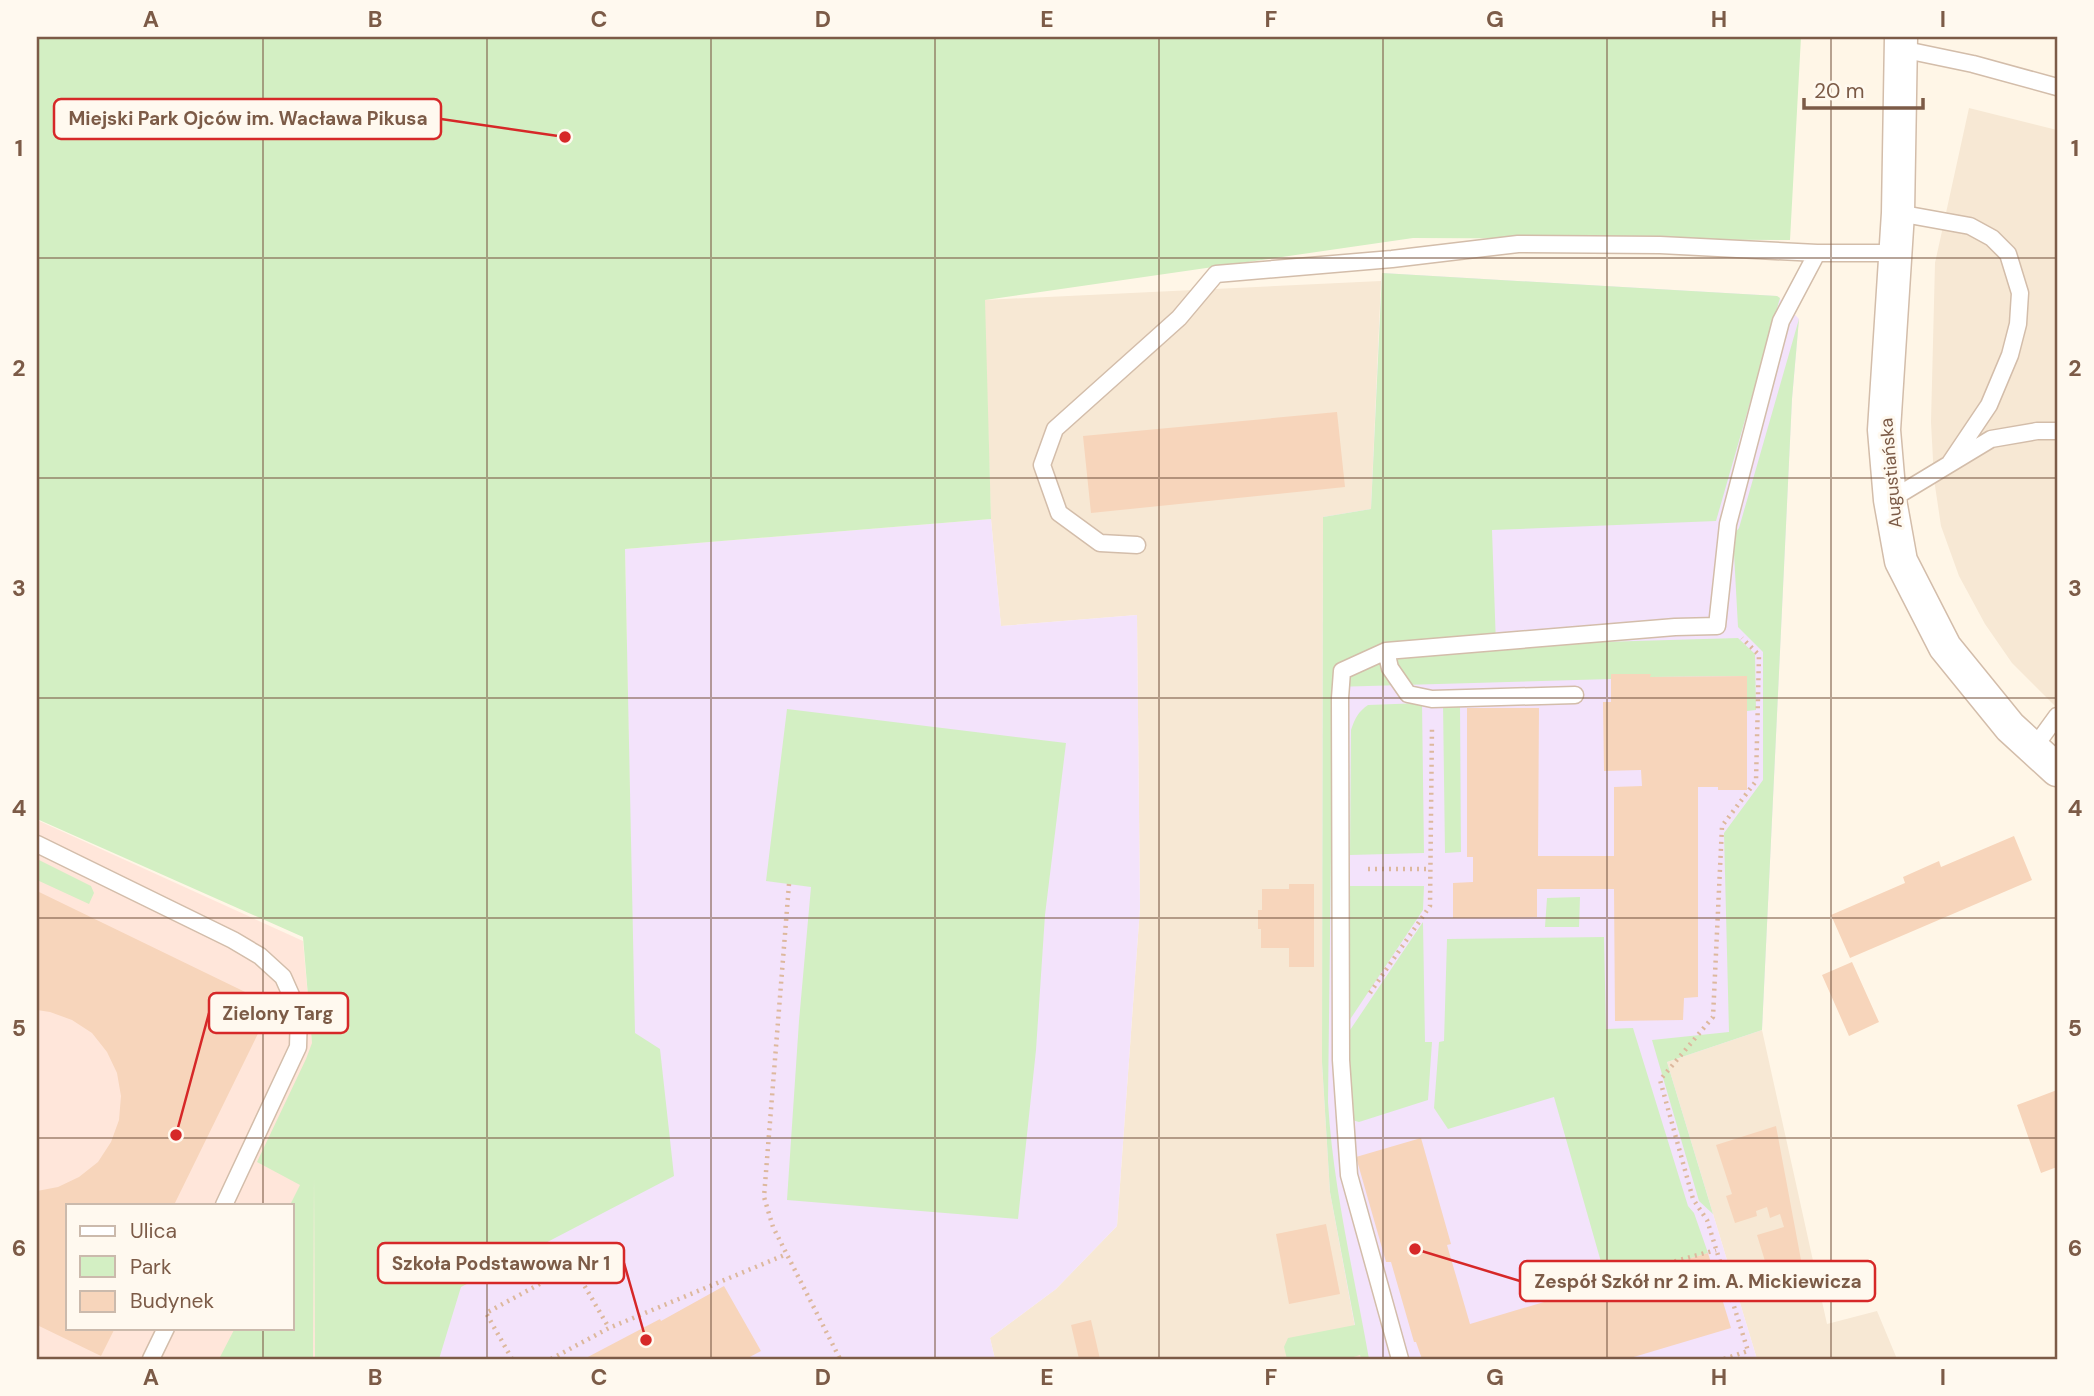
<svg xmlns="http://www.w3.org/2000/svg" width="2094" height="1396" font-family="'DM Sans',sans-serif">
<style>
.residential{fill:#f7e8d4}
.commercial{fill:#ffe6da;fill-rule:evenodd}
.education{fill:#f3e3fb}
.green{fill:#d3efc3}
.building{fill:#f7d5bb}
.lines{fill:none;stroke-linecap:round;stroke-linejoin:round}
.service-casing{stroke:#d3bdaa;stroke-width:19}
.minor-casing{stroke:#d3bdaa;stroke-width:35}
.path{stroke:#ddb89d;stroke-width:4.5;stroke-dasharray:2 5;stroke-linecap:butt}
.service{stroke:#fff;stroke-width:16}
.minor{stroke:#fff;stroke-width:32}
.grid{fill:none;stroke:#7c5b47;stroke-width:2;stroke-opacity:0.55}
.labels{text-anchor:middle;stroke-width:6;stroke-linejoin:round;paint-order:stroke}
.street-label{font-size:18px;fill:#7c5b47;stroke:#fff9ef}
.leader{fill:none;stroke:#d62828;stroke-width:2.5}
.callout-dot{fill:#d62828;stroke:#fff9ef;stroke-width:2.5}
.callout{fill:#fff9ef;stroke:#d62828;stroke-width:2.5}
.callout-label{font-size:19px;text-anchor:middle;font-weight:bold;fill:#7c5b47}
.neatline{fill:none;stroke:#7c5b47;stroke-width:2.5}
.grid-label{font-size:23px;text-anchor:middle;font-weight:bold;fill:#7c5b47}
</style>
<rect width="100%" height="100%" fill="#fff6e7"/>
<path class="residential" d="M1969,108L2057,130V708L2012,663L1985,624L1959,576L1941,526L1934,479L1931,422L1935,263Z
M1381,281L1371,509L1323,517L1322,1062L1330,1192L1361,1359H995L990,1338L1056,1289L1117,1226L1140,908L1137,615L1001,626L991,519L984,300Z
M1762,1030L1827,1324L1877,1311L1897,1359H1757L1667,1062Z"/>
<path class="commercial" d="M37,820L303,941L314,1065L315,1359H37ZM68,1205H292V1328H68Z"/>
<path class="education" d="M1382,273L1777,296L1799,319L1792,399L1762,1030L1667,1062L1757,1359H1361L1330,1192L1322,1062L1323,517L1371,509Z
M991,519L1001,626L1137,615L1140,908L1117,1226L1056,1289L990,1338L995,1359H315L634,1033L625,549Z"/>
<path class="green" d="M37,37H1801L1790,240L1413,238L985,300L991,519L625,549L635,1033L660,1049L674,1176L461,1287L439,1359H315L314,1176L313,1359H219L235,1328H292V1205H290L300,1185L257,1162L306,1059L312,1043L303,937L37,819Z
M1382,273L1777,296L1780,298L1716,521L1492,530L1496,645L1738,638L1755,654L1756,710L1747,711V676L1650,677V674H1611V679L1333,687L1328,1102C1333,1188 1354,1274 1369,1359H1361L1360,1355L1347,1359H1287L1284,1347L1288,1338L1355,1325L1330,1192L1322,1062L1323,517L1371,509Z
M1799,319L1792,399L1762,1030L1667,1062L1713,1214L1699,1201L1652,1040L1729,1032L1724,833L1763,780V652L1738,627L1733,535L1739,528Z
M1422,703L1424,853L1350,855L1351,730C1355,718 1358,712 1368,705Z
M1443,703H1460L1461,852L1445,853Z
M787,709L1066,743L1045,915L1036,1050L1018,1219L787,1200L799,1021L811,887L766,881Z
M37,859L91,886L94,893L89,904L37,880Z
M1350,886H1424L1423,910L1349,1021Z
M1580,897L1579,927H1545L1547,898Z
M1423,922L1425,1042H1432L1428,1100L1359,1122L1352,1120L1347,1115L1348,1033Z
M1604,937L1606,1029L1633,1028L1688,1206L1694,1213L1708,1253L1607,1283L1554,1097L1448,1129L1434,1108L1439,1042L1444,1041L1447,939Z"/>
<path class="building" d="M1337,412L1345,487L1091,513L1083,436Z
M1611,674H1651L1650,677L1747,676V790H1718V787H1698V997L1684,998L1683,1020L1615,1021L1614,889H1537V917L1453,918V883L1473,882V857H1467V708H1539L1538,856H1614V787L1642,786L1641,770L1604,771L1603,702H1611Z
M2014,836L2032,880L1850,958L1831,915L1905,883L1903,877L1939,861L1941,867Z
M1289,884H1314V967H1289V948H1261V929H1258V910H1262V889H1289Z
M37,891L272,1005L174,1205H68V1328H115L101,1356L37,1325V1191L58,1187L79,1177L98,1162L111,1142L119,1120L121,1096L117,1073L107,1052L92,1033L72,1020L50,1012L37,1010Z
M1852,962L1879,1022L1849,1036L1822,975Z
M2057,1090V1167L2041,1173L2017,1105Z
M1776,1126L1801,1260L1768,1271L1757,1235L1784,1227L1780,1214L1770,1218L1767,1207L1756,1211L1757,1216L1735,1223L1726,1196L1732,1194L1716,1145Z
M1421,1138L1451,1244L1447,1245L1470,1324L1708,1253L1731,1328L1627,1359H1422L1416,1342H1414L1391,1262H1386L1356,1157Z
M1326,1224L1340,1294L1289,1304L1276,1234Z
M724,1286L761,1351L746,1359H584L660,1319L661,1321Z
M1091,1320L1100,1359H1079L1071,1325Z"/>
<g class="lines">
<g class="service-casing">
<path id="service" d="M1901,49L1973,64L2057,87
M1898,213L1970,226L1992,238L2008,254L2020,293L2018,324L2010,355L1989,405L1950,463
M1890,500L1991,439L2037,431H2057
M1137,545L1100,543L1059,513L1042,465L1055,429L1179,318L1216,274L1392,259L1518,244L1660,245L1817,253H1895
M1386,651L1390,668L1408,694L1432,699L1575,695
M2033,749L2057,716
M37,844L233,940L260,956L283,977L299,1013L298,1047L224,1205
M151,1359L166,1328
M1400,1359L1349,1175L1341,1060L1340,698L1342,671L1386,651L1675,627L1717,626L1728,524L1781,321L1817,253"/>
</g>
<g class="minor-casing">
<path id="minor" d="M1901,37L1898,213L1884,430L1890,500L1901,561L1945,647L2010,727L2057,770"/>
</g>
<path class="path" d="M1368,869H1431
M789,884L764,1197L773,1227L840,1359
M1370,993L1430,906L1432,727
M1598,1265L1603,1281L1716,1250
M512,1359L486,1313L573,1266L609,1328
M551,1359L609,1328L787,1254
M1724,1359L1748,1351L1707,1220L1693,1199L1660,1080L1713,1017L1722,826L1756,781L1759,655L1742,638"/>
<use href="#service" class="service"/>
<use href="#minor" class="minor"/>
</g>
<path class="grid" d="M263,37V1205M487,37V1359M711,37V1359M935,37V1359M1159,37V1359M1383,37V1359M1607,37V1359M1831,37V1359M37,258H2057M37,478H2057M37,698H2057M37,918H2057M37,1138H2057M263,1328V1359"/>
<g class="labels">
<g class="street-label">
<text transform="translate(1891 473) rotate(-95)" y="6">Augustiańska</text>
</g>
</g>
<path class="leader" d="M565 137L441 119M176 1135L209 1013M646 1340L624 1263M1415 1249L1520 1281"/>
<g class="callout-dot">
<circle cx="565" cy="137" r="7"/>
<circle cx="176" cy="1135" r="7"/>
<circle cx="646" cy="1340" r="7"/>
<circle cx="1415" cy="1249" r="7"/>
</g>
<g class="callout">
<rect x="54" y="99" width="387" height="40" rx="7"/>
<rect x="209" y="993" width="139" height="40" rx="7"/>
<rect x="378" y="1243" width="246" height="40" rx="7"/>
<rect x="1520" y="1261" width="355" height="40" rx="7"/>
</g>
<g class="callout-label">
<text x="248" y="125">Miejski Park Ojców im. Wacława Pikusa</text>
<text x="278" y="1020">Zielony Targ</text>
<text x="501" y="1270">Szkoła Podstawowa Nr 1</text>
<text x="1698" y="1288">Zespół Szkół nr 2 im. A. Mickiewicza</text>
</g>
<rect width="2094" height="1396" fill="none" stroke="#fff9ef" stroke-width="77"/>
<rect x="66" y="1204" width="228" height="126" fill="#fff9ef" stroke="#cbbaac" stroke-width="2"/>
<rect x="80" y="1226" width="35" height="10" fill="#ffffff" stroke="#cbbaac" stroke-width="2"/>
<text x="130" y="1238" font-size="21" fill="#7c5b47">Ulica</text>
<rect x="80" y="1256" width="35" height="21" fill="#d3efc3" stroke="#cbbaac" stroke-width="2"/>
<text x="130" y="1274" font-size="21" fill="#7c5b47">Park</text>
<rect x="80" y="1291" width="35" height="21" fill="#f7d5bb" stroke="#cbbaac" stroke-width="2"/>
<text x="130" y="1308" font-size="21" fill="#7c5b47">Budynek</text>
<path d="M1804 98v10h119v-10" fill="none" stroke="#7c5b47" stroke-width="3.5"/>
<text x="1814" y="98" font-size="21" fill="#7c5b47" stroke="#fff9ef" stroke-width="5" paint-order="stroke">20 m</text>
<rect x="38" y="38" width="2018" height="1320" class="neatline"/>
<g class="grid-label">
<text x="151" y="27">A</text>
<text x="375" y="27">B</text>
<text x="599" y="27">C</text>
<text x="823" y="27">D</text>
<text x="1047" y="27">E</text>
<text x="1271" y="27">F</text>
<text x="1495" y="27">G</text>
<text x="1719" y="27">H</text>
<text x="1943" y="27">I</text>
<text x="19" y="156">1</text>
<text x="2075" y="156">1</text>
<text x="19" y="376">2</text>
<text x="2075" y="376">2</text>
<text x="19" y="596">3</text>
<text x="2075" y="596">3</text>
<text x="19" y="816">4</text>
<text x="2075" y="816">4</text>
<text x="19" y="1036">5</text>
<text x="2075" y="1036">5</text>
<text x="19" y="1256">6</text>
<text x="2075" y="1256">6</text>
<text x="151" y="1385">A</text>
<text x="375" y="1385">B</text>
<text x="599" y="1385">C</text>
<text x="823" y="1385">D</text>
<text x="1047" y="1385">E</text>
<text x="1271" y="1385">F</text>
<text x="1495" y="1385">G</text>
<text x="1719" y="1385">H</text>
<text x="1943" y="1385">I</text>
</g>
</svg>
